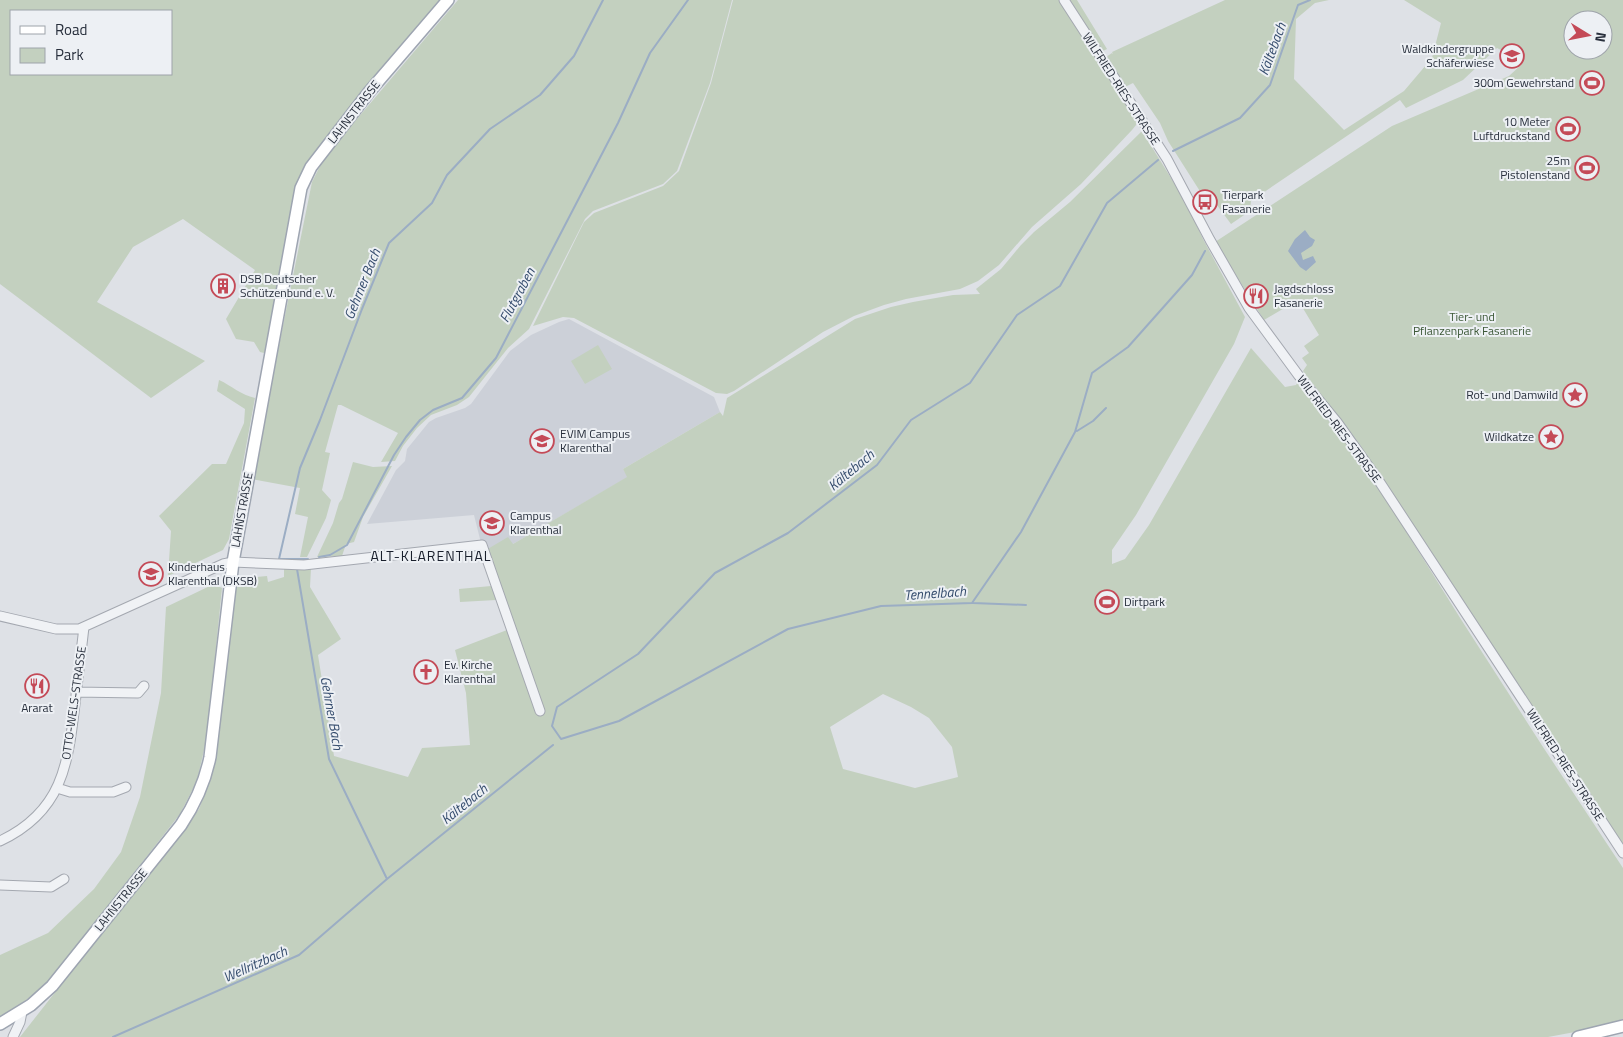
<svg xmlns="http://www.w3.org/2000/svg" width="1623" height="1037" font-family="'Titillium Web',sans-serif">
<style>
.built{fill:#ccd0d8}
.green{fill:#c3d0bf;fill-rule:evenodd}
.water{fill:#9badc4}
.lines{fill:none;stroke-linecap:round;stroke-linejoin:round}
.stream{stroke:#9badc4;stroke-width:2}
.minor-casing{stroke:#a4a8b0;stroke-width:11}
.major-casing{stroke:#9ea5b1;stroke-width:14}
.minor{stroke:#f0f2f5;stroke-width:9}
.major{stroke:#fff;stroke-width:11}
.labels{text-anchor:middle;stroke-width:4;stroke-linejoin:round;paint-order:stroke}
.poi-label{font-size:12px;fill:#282f3c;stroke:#edf0f4;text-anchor:start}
.street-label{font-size:12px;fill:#282f3c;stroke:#edf0f4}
.park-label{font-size:12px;fill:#3b5736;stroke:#edf0f4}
.water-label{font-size:14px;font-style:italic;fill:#354c6d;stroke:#edf0f4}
.neighbourhood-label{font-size:14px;letter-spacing:1px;fill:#1a202d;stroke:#edf0f4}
</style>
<rect width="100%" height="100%" fill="#dee1e6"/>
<path class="built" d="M569,319L714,397L720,412L623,469L628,477L513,544L486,550L481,543L474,515L367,524L396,470L405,461L407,449L429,422L436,418L465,408L471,404L510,351L531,335L559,322Z"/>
<path class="green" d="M0,0H442L297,187L265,351L264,353L260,352L254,342L236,339L226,319L255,270L183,219L133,247L97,302L205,361L151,398L0,284ZM11,11H171V74H11Z
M458,0H732L710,83L677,171L663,184L593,211L585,219L529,329L508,348L469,397L457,405L431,415L417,428L403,446L395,461L381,462L398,433L341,405H338L325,452L330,453L322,490L331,500L326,518L307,557H300L308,517L295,514L300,488L252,479L312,182L321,164L356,120Z
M733,0H1059L1137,119L1136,125L1132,130L1081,184L1032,227L999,265L978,281L960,289L906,299L884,305L854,316L823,332L734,391L727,394L716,393L574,318L563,317L533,326L584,222L594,213L663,186L679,171L711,83Z
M1070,0H1077L1107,49L1103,51Z
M1225,0H1329L1315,3L1296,19L1294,79L1344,130L1404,91L1432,58L1441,23L1404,0H1623V844L1555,743L1360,445L1303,371L1307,365L1302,358L1309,353L1304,346L1319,335L1298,300L1264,320L1215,242L1392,126L1509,76L1521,65L1511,55L1497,48L1463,80L1406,108L1400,100L1251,201L1250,211L1231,224L1211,197L1203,196L1168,141L1160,123L1133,83L1125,87L1106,57L1112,53L1113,54L1112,52ZM1573,20H1603V50H1573Z
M1142,131L1187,204L1203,239L1245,317L1234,344L1136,515L1112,550V564L1125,559L1149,525L1251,348L1285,387L1296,385L1299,380L1361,459L1462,621L1543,747L1623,868V1019L1591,1029L1548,1037H20L199,809L212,775L237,579L267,576L268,582L284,577V567L311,568L310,587L341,639L318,655L334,756L408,777L422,748L470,745L466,693L455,650L507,630L537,713L486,550L508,537L513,544L627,477L623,469L720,412L723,416L727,398L855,319L891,307L913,302L953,295L980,294L976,289L1001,269L1021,245L1034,232L1070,202ZM883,694L911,707L929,718L952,747L958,777L915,788L843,769L830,727Z
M598,345L612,369L585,384L571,361Z
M219,380C232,386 241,395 255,398L229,539L223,550L168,576L171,531L159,516L212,464H226L244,423L245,409L217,391Z
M353,462L373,467L392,466L363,517L354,542L346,544L342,556L317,557L333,523L339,503L342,499Z
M214,584L222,588L207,737L197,781L180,814L46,985L13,1010L0,1017V955L48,933L94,889L121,852L140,797L161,693L166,607Z
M491,586L496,600L460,602L459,589Z"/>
<path class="water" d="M1305,230L1310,237L1315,240L1312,246L1301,253L1303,260L1313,256L1316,262L1306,271L1300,267L1288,251L1295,239Z"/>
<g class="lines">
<path class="stream" d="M1173,151L1240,118L1270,85L1298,5L1310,0
M1158,160L1107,203L1060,286L1017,315L970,383L911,420L877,465L788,533L715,573L638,654L557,707L552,726L561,739L619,721L788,629L881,606L972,603L1021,532L1075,432L1092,373L1128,347L1192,275L1205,251
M1077,431L1093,421L1106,408
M319,557L330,555L347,545L394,455L406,437L420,420L433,410L462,398L496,358L618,123L650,53L688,0
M308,559H279L300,468L320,420L362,309L389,243L432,203L447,175L490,129L540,95L574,56L603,0
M297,569L329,759L387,879
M973,603L1026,605
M113,1037L299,955L387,879L553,745"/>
<g class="minor-casing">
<path id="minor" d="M1064,0L1167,159L1210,240L1249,308L1299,376L1337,422L1379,481L1623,853
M0,616L56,629H79L223,564L233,562L304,565L482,545L540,711
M76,692L138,693L144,686
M57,788L70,792H113L126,787
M0,841C62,812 68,765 75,704C78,678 81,653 84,627
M0,885L51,887L64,879
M13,1037L20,1022L22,1012"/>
</g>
<g class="major-casing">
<path id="major" d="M0,1024L31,1005L52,986L181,825C195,804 205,782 210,757L233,562L301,188L311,167L369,92L448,0
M1578,1037L1623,1026"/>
</g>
<use href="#minor" class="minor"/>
<use href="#major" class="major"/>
</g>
<defs>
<g id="school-ring" transform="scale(1.25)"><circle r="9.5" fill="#edf0f4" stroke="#c44a57" stroke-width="1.5"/><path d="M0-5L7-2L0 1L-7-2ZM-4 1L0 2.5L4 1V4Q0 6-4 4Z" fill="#c44a57"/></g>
<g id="stadium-ring" transform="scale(1.25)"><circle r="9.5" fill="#edf0f4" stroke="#c44a57" stroke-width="1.5"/><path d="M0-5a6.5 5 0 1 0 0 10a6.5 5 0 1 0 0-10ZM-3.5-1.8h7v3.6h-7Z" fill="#c44a57"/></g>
<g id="bus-ring" transform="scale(1.25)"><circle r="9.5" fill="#edf0f4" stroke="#c44a57" stroke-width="1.5"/><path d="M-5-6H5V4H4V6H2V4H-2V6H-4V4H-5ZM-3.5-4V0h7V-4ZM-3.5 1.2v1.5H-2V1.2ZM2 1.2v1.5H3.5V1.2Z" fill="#c44a57"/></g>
<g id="building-ring" transform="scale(1.25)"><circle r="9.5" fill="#edf0f4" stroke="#c44a57" stroke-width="1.5"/><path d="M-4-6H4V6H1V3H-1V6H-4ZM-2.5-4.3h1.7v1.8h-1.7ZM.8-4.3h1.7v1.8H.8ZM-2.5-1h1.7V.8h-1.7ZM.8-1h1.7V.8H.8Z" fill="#c44a57"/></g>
<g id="restaurant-ring" transform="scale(1.25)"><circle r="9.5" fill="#edf0f4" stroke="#c44a57" stroke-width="1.5"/><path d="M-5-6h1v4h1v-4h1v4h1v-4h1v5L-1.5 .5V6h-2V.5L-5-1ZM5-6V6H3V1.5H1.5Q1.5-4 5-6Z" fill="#c44a57"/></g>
<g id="sight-ring" transform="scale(1.25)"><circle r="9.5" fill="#edf0f4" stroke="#c44a57" stroke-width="1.5"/><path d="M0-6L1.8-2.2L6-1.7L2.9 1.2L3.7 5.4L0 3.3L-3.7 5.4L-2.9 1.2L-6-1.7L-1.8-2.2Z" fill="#c44a57"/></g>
<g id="church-ring" transform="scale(1.25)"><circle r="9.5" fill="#edf0f4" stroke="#c44a57" stroke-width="1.5"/><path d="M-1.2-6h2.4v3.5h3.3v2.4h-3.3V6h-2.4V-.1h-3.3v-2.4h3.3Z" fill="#c44a57"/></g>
</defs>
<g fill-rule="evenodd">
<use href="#school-ring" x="1512" y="56"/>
<use href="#stadium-ring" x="1592" y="83"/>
<use href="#stadium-ring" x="1568" y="129"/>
<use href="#stadium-ring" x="1587" y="168"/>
<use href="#bus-ring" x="1205" y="202"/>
<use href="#building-ring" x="223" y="286"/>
<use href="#restaurant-ring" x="1256" y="296"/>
<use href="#sight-ring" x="1575" y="395"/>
<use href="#sight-ring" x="1551" y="437"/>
<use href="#school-ring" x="542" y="441"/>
<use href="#school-ring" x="492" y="523"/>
<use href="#school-ring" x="151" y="574"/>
<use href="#stadium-ring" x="1107" y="602"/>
<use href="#church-ring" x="426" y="672"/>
<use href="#restaurant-ring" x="37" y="686"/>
</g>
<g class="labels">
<g class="poi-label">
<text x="1494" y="53" text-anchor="end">Waldkindergruppe<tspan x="1494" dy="14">Schäferwiese</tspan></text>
<text x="1574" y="87" text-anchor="end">300m Gewehrstand</text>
<text x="1550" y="126" text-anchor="end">10 Meter<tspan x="1550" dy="14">Luftdruckstand</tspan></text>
<text x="1570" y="165" text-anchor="end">25m<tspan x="1570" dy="14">Pistolenstand</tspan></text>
<text x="1222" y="199">Tierpark<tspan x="1222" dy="14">Fasanerie</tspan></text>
<text x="240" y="283">DSB Deutscher<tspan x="240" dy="14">Schützenbund e. V.</tspan></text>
<text x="1274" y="293">Jagdschloss<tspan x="1274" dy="14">Fasanerie</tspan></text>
<text x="1558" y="399" text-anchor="end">Rot- und Damwild</text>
<text x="560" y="438">EVIM Campus<tspan x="560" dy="14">Klarenthal</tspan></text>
<text x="1534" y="441" text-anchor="end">Wildkatze</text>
<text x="510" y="520">Campus<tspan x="510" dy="14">Klarenthal</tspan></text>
<text x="168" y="571">Kinderhaus<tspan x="168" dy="14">Klarenthal (DKSB)</tspan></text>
<text x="1124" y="606">Dirtpark</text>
<text x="444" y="669">Ev. Kirche<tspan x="444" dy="14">Klarenthal</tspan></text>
<text x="37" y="712" text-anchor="middle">Ararat</text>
</g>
<g class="street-label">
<text transform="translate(1121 89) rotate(57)" y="4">WILFRIED-RIES-STRASSE</text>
<text transform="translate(354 112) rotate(-52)" y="4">LAHNSTRASSE</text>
<text transform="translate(1339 429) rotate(53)" y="4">WILFRIED-RIES-STRASSE</text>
<text transform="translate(242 510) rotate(-80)" y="4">LAHNSTRASSE</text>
<text transform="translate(74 703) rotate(-82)" y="4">OTTO-WELS-STRASSE</text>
<text transform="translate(1565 765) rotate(57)" y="4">WILFRIED-RIES-STRASSE</text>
<text transform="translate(121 900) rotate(-51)" y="4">LAHNSTRASSE</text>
</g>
<g class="park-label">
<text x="1472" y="321">Tier- und<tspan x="1472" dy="14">Pflanzenpark Fasanerie</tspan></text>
</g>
<g class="water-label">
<text transform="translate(1272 49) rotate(-70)" y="5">Kältebach</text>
<text transform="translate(362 284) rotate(-68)" y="5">Gehrner Bach</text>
<text transform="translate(517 295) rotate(-62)" y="5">Flutgraben</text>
<text transform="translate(851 470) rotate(-40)" y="5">Kältebach</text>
<text transform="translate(935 593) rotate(-4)" y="5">Tennelbach</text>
<text transform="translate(332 713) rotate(80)" y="5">Gehrner Bach</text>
<text transform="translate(464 804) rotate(-39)" y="5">Kältebach</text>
<text transform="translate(255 964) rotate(-24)" y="5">Wellritzbach</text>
</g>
<g class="neighbourhood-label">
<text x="431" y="561">ALT-KLARENTHAL</text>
</g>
</g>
<rect x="10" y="10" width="162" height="65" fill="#edf0f4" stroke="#9ea3aa"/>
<rect x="20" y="26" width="25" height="8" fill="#ffffff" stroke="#9ea3aa"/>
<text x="55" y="35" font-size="15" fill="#282f3c">Road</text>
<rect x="20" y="48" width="25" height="15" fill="#c3d0bf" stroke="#9ea3aa"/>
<text x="55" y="60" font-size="15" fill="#282f3c">Park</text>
<g transform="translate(1588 35) rotate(100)"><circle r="24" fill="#edf0f4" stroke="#9ea3aa"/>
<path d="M0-4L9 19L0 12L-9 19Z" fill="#c44a57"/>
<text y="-8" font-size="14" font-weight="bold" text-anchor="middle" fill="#282f3c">N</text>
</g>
</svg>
